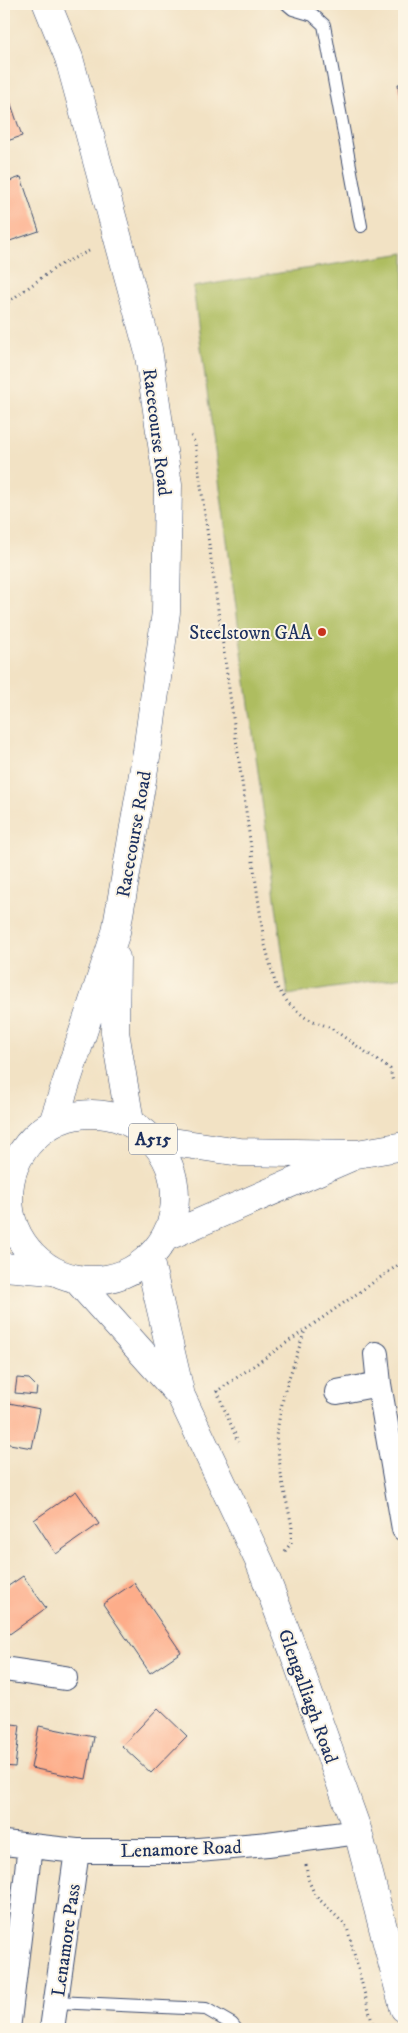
<svg xmlns="http://www.w3.org/2000/svg" width="408" height="2033" font-family="'IM FELL DW Pica',serif">
<style>
.green{fill:#aebd60;stroke:#64765f}
.building{fill:#fdad8a}
.lines{fill:none;stroke-linecap:round;stroke-linejoin:round}
.service-casing{stroke:#3b4a6d;stroke-width:14}
.minor-casing{stroke:#3b4a6d;stroke-width:26}
.tertiary-casing{stroke:#3b4a6d;stroke-width:29}
.secondary-casing{stroke:#3b4a6d;stroke-width:29}
.trunk-casing{stroke:#3b4a6d;stroke-width:29}
.path{stroke:#3b4a6d;stroke-width:3;stroke-dasharray:1 4;stroke-linecap:butt}
.service{stroke:#fff;stroke-width:12}
.minor{stroke:#fff;stroke-width:24}
.tertiary{stroke:#fff;stroke-width:28}
.secondary{stroke:#fff;stroke-width:28}
.trunk{stroke:#fff;stroke-width:28}
.poi-dot{fill:#c8321e;stroke:#fcf5e5;stroke-width:2}
.labels{text-anchor:middle;stroke-width:4;stroke-linejoin:round;paint-order:stroke}
.shield{fill:#fcf5e5;stroke:#5e6a86;stroke-width:1}
.shield-label{font-size:18px;font-weight:bold;fill:#1b2f5e}
.street-label{font-size:19px;fill:#1b2f5e;stroke:#fcf5e5}
.poi-label{font-size:19px;fill:#1b2f5e;stroke:#fcf5e5;text-anchor:end}
</style>
<rect width="100%" height="100%" fill="#fcf5e5"/>
<filter id="ink" filterUnits="userSpaceOnUse"><feTurbulence type="fractalNoise" baseFrequency=".02" numOctaves="2"/><feDisplacementMap in="SourceGraphic" scale="10" xChannelSelector="R" yChannelSelector="G"/><feConvolveMatrix kernelMatrix="1 2 1 2 8 2 1 2 1" color-interpolation-filters="sRGB"/></filter>
<filter id="wash" filterUnits="userSpaceOnUse"><feTurbulence type="fractalNoise" baseFrequency=".0096" numOctaves="4" result="noise"/><feDisplacementMap in="SourceGraphic" scale="20" xChannelSelector="R" yChannelSelector="G"/><feGaussianBlur stdDeviation="1.12" result="paint"/><feColorMatrix in="noise" values="0 0 0 0 0 0 0 0 0 0 0 0 0 0 0 0 0 1.4 0 .05"/><feComposite in="paint" operator="in"/></filter>
<g filter="url(#wash)">
<rect width="100%" height="100%" fill="#f2e2c4"/>
<path class="green" d="M404,253V977L288,995L193,287Z"/>
<g id="blocks">
<path class="building" d="M4,84L22,136L4,142Z
M398,84H404V122H403Z
M21,177L39,231L4,243V183Z
M17,1378L29,1379L37,1387L36,1395L15,1393Z
M4,1402L40,1409L32,1448L4,1443Z
M76,1491L99,1524L56,1554L34,1520Z
M23,1576L46,1608L4,1638V1589Z
M134,1583L181,1652L150,1673L103,1604Z
M158,1708L187,1736L151,1773L122,1746Z
M4,1723L20,1725L15,1767L4,1766Z
M39,1726L94,1737L86,1779L31,1768Z"/>
</g>
</g>
<g filter="url(#ink)">
<use href="#blocks" fill-opacity="0" stroke="#3b4a6d" stroke-width="1"/>
<g class="lines">
<g class="service-casing">
<path id="service" d="M287,4L293,9L313,15L324,25L361,226
M56,2002L206,2009L232,2024L236,2029"/>
</g>
<g class="minor-casing">
<path id="minor" d="M376,1354L379,1384L404,1529
M337,1392L379,1384
M4,1669L65,1678
M4,1843L77,1851H187L268,1844L358,1832
M8,2029L30,1846
M52,2029L77,1851"/>
</g>
<g class="tertiary-casing">
<path id="tertiary" d="M47,4L69,58L148,349L168,485L166,612L147,751L116,932L53,1123
M116,958L115,1032L130,1122"/>
</g>
<g class="secondary-casing">
<path id="secondary" d="M149,1258L181,1396L260,1563L293,1650L358,1832L404,2008
M76,1279L180,1395"/>
</g>
<g class="trunk-casing">
<path id="trunk" d="M9 1197a83 83 0 1 1 166 0a83 83 0 1 1-166 0Z
M152,1139L240,1152L357,1154L404,1146
M166,1237L349,1158
M4,1267L52,1271"/>
</g>
<path class="path" d="M4,305L58,266L91,250
M191,436L195,443L264,941L276,986L289,1004L306,1018L331,1028L390,1069L393,1082
M217,1391L238,1442
M216,1392L404,1261
M285,1551L291,1543L292,1526L282,1481L276,1436L284,1393L305,1330
M306,1865L308,1879L315,1895L347,1927L374,2029"/>
<use href="#service" class="service"/>
<use href="#minor" class="minor"/>
<use href="#tertiary" class="tertiary"/>
<use href="#secondary" class="secondary"/>
<use href="#trunk" class="trunk"/>
</g>
</g>
<circle class="poi-dot" cx="322" cy="632" r="5"/>
<g class="labels">
<rect class="shield" x="129" y="1123.5" width="48" height="31" rx="4"/>
<g class="shield-label">
<text x="153" y="1145">A515</text>
</g>
<g class="street-label">
<text transform="translate(158 432) rotate(83)" y="7">Racecourse Road</text>
<text transform="translate(133 834) rotate(-80)" y="7">Racecourse Road</text>
<text transform="translate(309 1696) rotate(70)" y="7">Glengalliagh Road</text>
<text transform="translate(181 1848) rotate(-2)" y="7">Lenamore Road</text>
<text transform="translate(65 1940) rotate(-82)" y="7">Lenamore Pass</text>
</g>
<g class="poi-label">
<text x="312" y="639">Steelstown GAA</text>
</g>
</g>
<rect width="408" height="2033" fill="none" stroke="#fcf5e5" stroke-width="20"/>
</svg>
